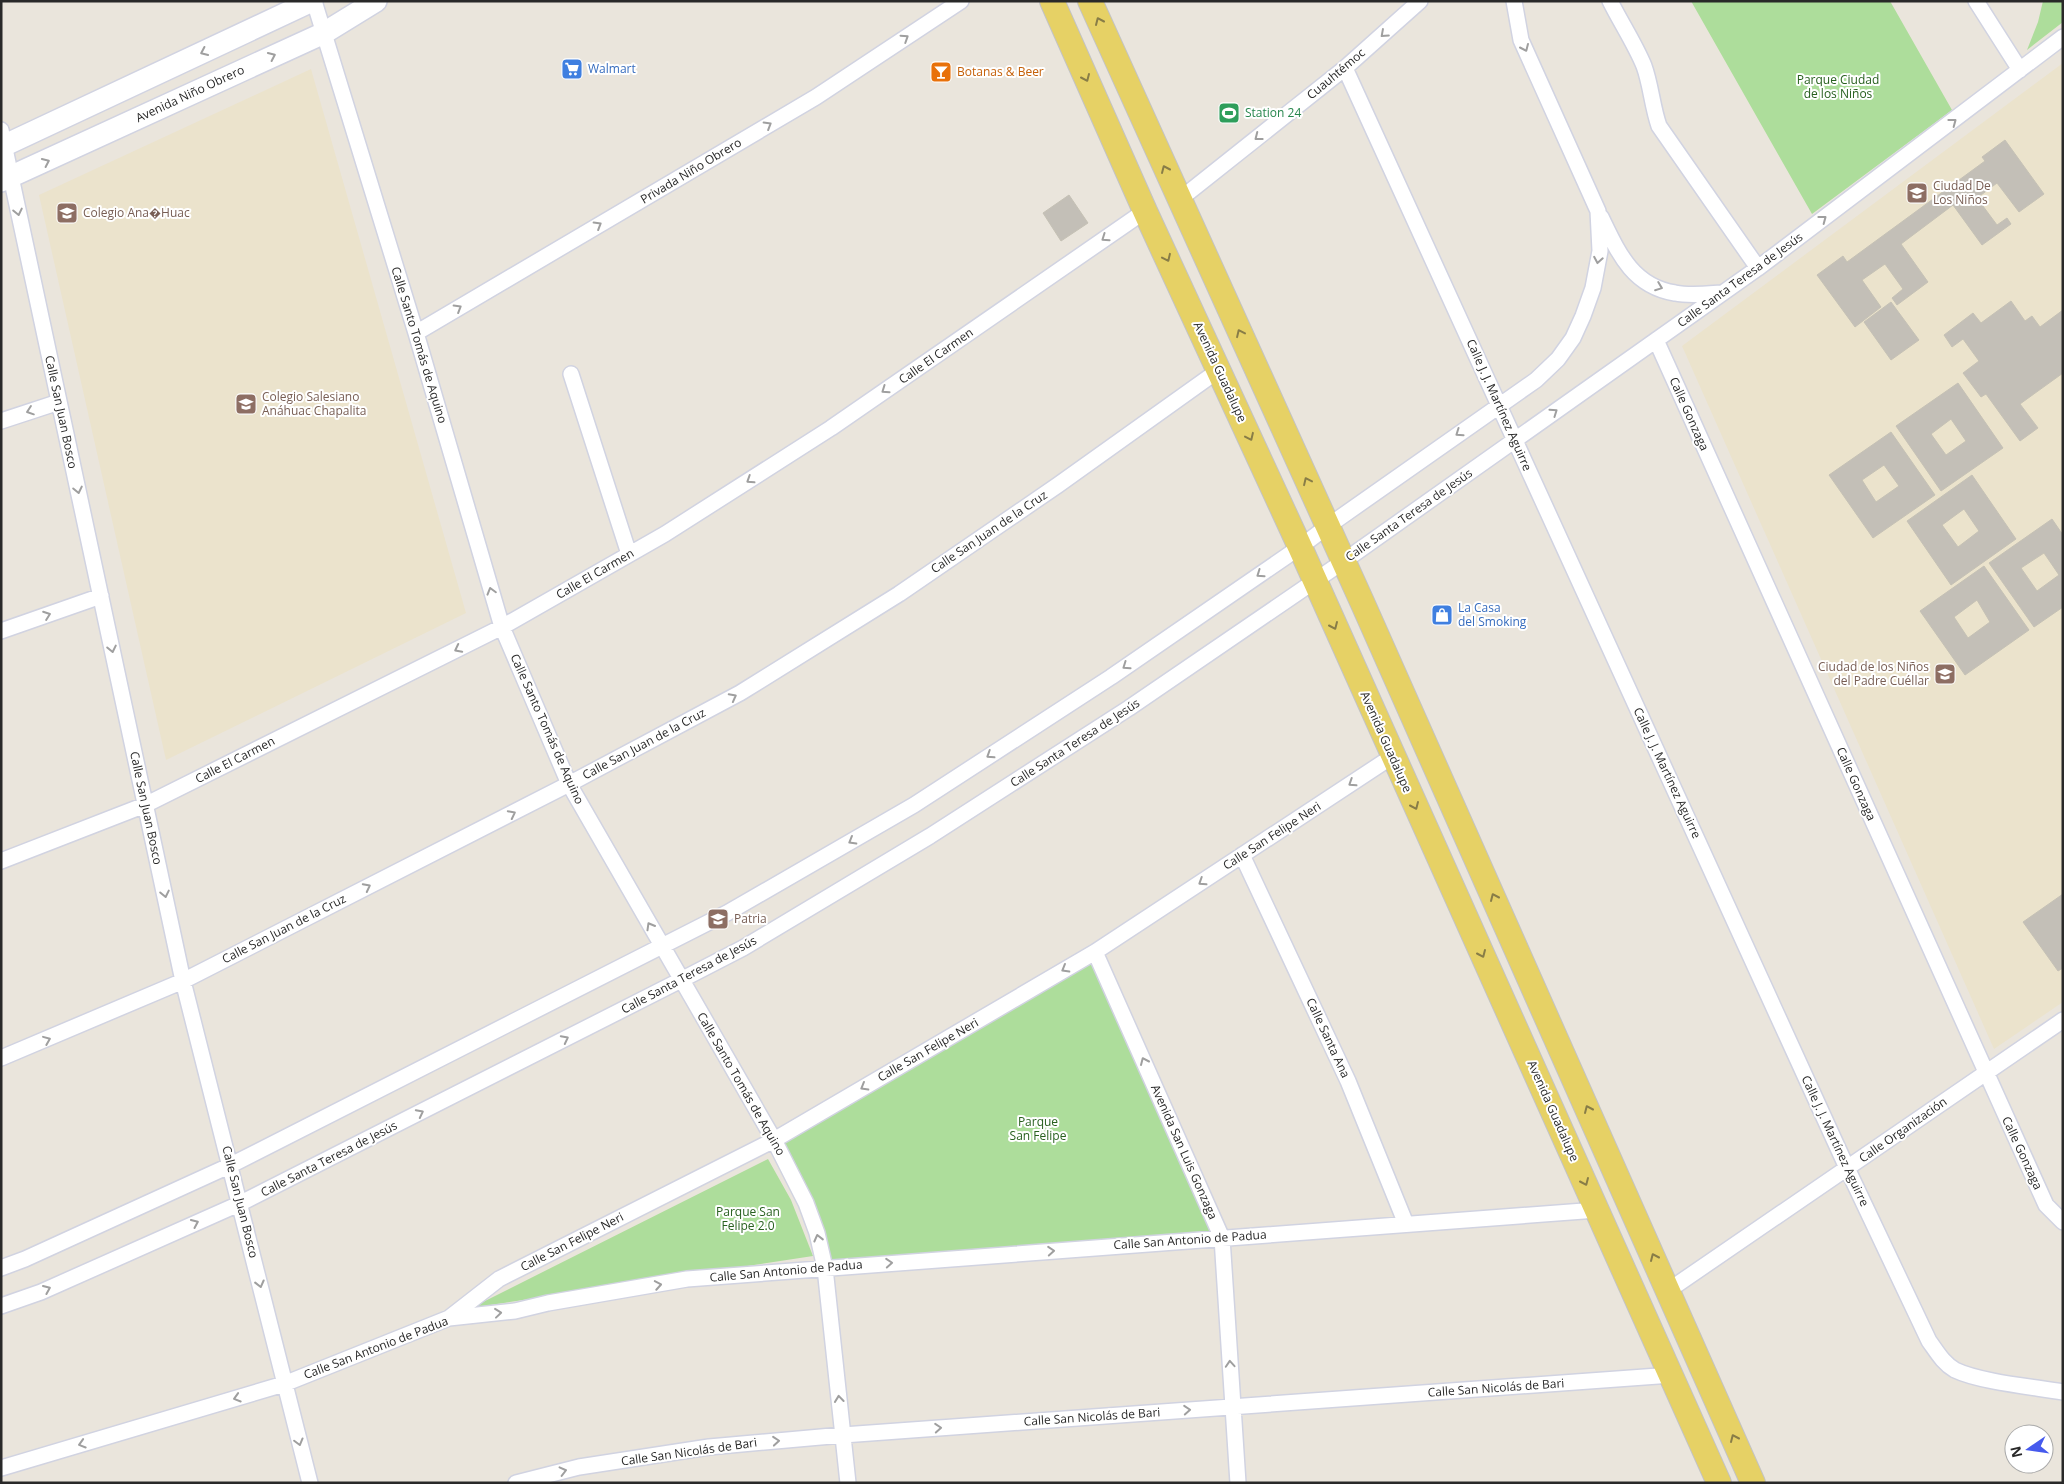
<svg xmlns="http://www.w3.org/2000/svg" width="2064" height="1484" font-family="'Open Sans',sans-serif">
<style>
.education{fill:#ebe3cc}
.green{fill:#addd9b}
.building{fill:#c3bfb7;stroke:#c5c1b5;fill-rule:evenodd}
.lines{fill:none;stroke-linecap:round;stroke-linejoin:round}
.minor-casing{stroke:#d1d3e1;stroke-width:18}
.secondary-casing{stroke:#d1d3e1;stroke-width:24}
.primary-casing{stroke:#c3c3c3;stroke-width:26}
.minor{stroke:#fff;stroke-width:15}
.secondary{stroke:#fff;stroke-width:21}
.primary{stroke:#e6d165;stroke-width:24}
.oneway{stroke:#887d47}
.oneway2{stroke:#9f9f9f}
.labels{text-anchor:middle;stroke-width:4;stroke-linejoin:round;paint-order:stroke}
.shop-label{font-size:12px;fill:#366cbe;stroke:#fff;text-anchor:start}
.food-label{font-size:12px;fill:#c56008;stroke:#fff;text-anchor:start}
.street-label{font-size:12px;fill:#292929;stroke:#fff}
.park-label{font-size:12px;fill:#28601f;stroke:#fff}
.leisure-label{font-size:12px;fill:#27864d;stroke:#fff;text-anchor:start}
.education-label{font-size:12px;fill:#785e54;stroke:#fff;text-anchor:start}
</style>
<rect width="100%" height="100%" fill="#eae5dc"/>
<path class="education" d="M2063,63V1002L1994,1049L1682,346Z
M311,69L466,613L166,760L39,195Z"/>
<path class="green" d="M1691,1H1890L1952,110L1812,214Z
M2043,1H2063V22L2027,50L2038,22Z
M1092,962L1218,1235L826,1260L781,1142Z
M768,1159L791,1200L813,1256L471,1308Z"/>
<path class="building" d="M2005,140L2044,194L2019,212L1997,183L1977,198L1997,225L2007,218L2011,224L1982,245L1953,205L1901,244L1928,282L1897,305L1892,298L1903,289L1885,264L1862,280L1881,307L1855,327L1817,275L1843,256L1847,262L1985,161L1982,157Z
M1069,195L1088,223L1061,241L1043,213Z
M2011,301L2025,321L2032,316L2040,327L2063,310V373L2020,404L2038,428L2020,441L1986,394L1981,397L1963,373L1979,361L1963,339L1952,347L1944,335L1973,313L1981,323Z
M1891,302L1919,340L1891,360L1864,322Z
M1958,383L2003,448L1941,491L1896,426ZM1951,419L1966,441L1946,455L1931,434Z
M1891,432L1935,495L1873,538L1829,475ZM1884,465L1899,486L1876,502L1862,480Z
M1972,475L2016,539L1951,585L1907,521ZM1964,509L1979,531L1958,547L1942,525Z
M2052,519L2063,535V607L2034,627L1989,563ZM2044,553L2059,575L2037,591L2021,568Z
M1984,566L2029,630L1965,675L1920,611ZM1977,600L1990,622L1968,638L1954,617Z
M2063,894V968L2058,971L2023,922Z"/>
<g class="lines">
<g class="minor-casing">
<path id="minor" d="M314,1L416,333L502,627L569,784L774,1140L806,1203L817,1233L825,1268L848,1483
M1610,1C1621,23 1635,44 1644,66C1651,85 1652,106 1659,126L1758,268
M1976,1L2020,70
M1345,68L1847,1168L1929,1341C1937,1352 1943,1363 1955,1370C1980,1382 2034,1387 2063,1392
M1,130L183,981L310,1483
M1179,200L1345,68L1420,1
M1601,217C1618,252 1632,286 1675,293C1690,296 1706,294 1721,293
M416,333L816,97L961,1
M1656,340L2046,1205L2063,1222
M571,374L629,554
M1,421L59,402
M1,631L101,596
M1242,855L1348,1081L1406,1224
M1,861L145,805L502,627L665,534L831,428L1145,211
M1095,952L1222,1238L1238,1483
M1,1058L183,981L569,784L740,693L899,594L1058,485L1219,370
M1,1268L25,1259L231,1165L727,913L914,805L1111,677L1300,547L1328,526L1536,380L1558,359L1573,338L1583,316L1593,288L1600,251L1598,211L1521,40L1514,1
M1669,1290L2063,1020
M1,1306L41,1292L241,1203L681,980L743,948L930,836L1129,708L1344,561L1758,268L2063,37
M449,1318L499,1279L774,1140L1095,952L1393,756
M1,1468L284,1384L449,1318L515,1311L548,1303L687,1279L1597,1210
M516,1483L579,1467L709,1447L843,1435L1672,1375"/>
</g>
<g class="secondary-casing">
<path id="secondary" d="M1,147L312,1
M1,181L324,33L376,1"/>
</g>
<g class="primary-casing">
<path id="primary" d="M1052,1L1145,211L1300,547L1719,1483
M1090,1L1363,604L1753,1483"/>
</g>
<use href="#minor" class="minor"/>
<use href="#secondary" class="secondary"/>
<use href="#primary" class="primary"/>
</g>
<defs><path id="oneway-chevron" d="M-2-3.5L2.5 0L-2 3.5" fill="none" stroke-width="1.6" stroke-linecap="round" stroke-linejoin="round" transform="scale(1.25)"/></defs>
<g class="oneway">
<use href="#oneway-chevron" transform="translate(1099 21) rotate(-114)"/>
<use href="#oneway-chevron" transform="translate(1086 78) rotate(66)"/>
<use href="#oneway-chevron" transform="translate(1165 169) rotate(-114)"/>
<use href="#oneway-chevron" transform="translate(1167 258) rotate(65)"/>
<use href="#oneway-chevron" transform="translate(1240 333) rotate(-115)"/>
<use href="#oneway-chevron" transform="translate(1250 437) rotate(65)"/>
<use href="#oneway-chevron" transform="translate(1307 481) rotate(-115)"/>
<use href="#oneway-chevron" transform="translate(1334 626) rotate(66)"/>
<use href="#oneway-chevron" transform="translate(1415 806) rotate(66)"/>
<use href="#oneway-chevron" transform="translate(1494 897) rotate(-114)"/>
<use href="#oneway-chevron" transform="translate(1482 954) rotate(66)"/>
<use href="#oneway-chevron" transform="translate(1588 1109) rotate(-114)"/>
<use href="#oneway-chevron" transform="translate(1585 1182) rotate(66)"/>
<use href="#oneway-chevron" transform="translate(1654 1257) rotate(-114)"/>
<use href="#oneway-chevron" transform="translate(1734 1438) rotate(-114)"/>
</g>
<g class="oneway2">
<use href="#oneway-chevron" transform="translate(1384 34) rotate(138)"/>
<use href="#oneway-chevron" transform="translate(905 38) rotate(-33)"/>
<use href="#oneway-chevron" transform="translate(1525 48) rotate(66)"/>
<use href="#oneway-chevron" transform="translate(204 52) rotate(155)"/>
<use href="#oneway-chevron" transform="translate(272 56) rotate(-25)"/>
<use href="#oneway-chevron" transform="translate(1953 122) rotate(-37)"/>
<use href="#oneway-chevron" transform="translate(768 125) rotate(-31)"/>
<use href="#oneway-chevron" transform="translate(1258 137) rotate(142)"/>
<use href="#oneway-chevron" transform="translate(46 162) rotate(-25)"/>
<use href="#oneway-chevron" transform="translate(18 212) rotate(78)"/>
<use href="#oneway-chevron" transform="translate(1823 219) rotate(-37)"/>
<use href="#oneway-chevron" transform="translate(598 225) rotate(-31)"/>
<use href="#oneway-chevron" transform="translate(1105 238) rotate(145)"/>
<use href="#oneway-chevron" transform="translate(1598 260) rotate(100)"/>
<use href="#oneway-chevron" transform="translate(1659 287) rotate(21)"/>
<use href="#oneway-chevron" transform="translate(458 308) rotate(-31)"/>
<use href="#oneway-chevron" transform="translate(885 390) rotate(145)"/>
<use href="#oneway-chevron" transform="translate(30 411) rotate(161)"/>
<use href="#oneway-chevron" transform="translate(1554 412) rotate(-35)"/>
<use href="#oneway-chevron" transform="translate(1459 433) rotate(145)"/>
<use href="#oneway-chevron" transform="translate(750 480) rotate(147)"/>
<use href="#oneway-chevron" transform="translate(78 490) rotate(78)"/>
<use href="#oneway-chevron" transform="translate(1260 574) rotate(145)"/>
<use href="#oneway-chevron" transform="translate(491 591) rotate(-106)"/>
<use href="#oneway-chevron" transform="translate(47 615) rotate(-20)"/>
<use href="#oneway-chevron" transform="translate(112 649) rotate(78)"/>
<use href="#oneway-chevron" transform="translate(458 649) rotate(153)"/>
<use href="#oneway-chevron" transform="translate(1126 666) rotate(145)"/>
<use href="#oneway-chevron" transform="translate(733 697) rotate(-28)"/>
<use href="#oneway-chevron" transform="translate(990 755) rotate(147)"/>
<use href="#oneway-chevron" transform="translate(1352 783) rotate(147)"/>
<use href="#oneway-chevron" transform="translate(512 814) rotate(-27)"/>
<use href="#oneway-chevron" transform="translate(852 841) rotate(150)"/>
<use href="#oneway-chevron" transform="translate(1202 882) rotate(147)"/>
<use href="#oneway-chevron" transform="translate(367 887) rotate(-27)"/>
<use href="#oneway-chevron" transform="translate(165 894) rotate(78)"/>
<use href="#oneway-chevron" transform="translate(650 926) rotate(-120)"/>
<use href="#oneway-chevron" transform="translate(1065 969) rotate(150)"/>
<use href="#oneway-chevron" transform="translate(565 1039) rotate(-27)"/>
<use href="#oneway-chevron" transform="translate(47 1040) rotate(-22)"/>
<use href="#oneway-chevron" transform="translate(1144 1061) rotate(-114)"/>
<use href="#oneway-chevron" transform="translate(864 1087) rotate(150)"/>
<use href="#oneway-chevron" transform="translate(420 1113) rotate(-27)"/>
<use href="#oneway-chevron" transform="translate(195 1223) rotate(-24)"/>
<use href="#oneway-chevron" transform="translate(818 1238) rotate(-104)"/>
<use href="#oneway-chevron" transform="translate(1051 1251) rotate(-4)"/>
<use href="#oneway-chevron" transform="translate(889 1263) rotate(-4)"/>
<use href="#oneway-chevron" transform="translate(260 1284) rotate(76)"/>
<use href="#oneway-chevron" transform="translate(658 1285) rotate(-10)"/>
<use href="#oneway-chevron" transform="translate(47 1289) rotate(-23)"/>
<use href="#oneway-chevron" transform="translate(498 1313) rotate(-6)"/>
<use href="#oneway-chevron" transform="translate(1230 1364) rotate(-94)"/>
<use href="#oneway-chevron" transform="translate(237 1398) rotate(163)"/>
<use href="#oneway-chevron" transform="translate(839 1399) rotate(-96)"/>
<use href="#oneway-chevron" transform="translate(1187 1410) rotate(-4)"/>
<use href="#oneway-chevron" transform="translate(938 1428) rotate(-4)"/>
<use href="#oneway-chevron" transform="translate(776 1441) rotate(-5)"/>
<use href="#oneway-chevron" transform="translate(299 1442) rotate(75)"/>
<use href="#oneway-chevron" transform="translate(82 1444) rotate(163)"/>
<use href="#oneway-chevron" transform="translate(563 1471) rotate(-14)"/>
</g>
<defs>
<g id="supermarket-square" transform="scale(1.125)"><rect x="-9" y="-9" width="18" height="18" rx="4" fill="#3f7fe0" stroke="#fff"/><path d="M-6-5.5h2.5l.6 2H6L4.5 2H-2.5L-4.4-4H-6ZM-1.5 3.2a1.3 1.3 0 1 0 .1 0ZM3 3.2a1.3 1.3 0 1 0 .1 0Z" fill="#fff"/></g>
<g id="bar-square" transform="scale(1.125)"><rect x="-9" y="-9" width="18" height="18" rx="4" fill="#e8710a" stroke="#fff"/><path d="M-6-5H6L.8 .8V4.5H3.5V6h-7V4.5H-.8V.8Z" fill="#fff"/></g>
<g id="stadium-square" transform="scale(1.125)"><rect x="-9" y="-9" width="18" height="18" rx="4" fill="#2e9e5b" stroke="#fff"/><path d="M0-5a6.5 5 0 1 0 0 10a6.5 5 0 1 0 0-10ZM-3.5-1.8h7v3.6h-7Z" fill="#fff"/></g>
<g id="school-square" transform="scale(1.125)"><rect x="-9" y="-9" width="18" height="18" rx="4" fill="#8d6e63" stroke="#fff"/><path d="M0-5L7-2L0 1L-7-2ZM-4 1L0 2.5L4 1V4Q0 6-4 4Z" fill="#fff"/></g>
<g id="university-square" transform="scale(1.125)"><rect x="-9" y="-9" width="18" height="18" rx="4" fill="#8d6e63" stroke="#fff"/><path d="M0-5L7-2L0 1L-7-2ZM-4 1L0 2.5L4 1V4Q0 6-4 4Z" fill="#fff"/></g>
<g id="shop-square" transform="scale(1.125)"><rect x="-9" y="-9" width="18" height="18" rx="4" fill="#3f7fe0" stroke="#fff"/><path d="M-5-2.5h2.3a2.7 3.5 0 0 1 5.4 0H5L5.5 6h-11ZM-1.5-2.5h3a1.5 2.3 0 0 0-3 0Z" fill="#fff"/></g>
</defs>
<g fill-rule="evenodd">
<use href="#supermarket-square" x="572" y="69"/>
<use href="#bar-square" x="941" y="72"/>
<use href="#stadium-square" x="1229" y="113"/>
<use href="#school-square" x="1917" y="193"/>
<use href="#university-square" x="67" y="213"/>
<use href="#university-square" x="246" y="404"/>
<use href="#shop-square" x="1442" y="615"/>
<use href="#school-square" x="1945" y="674"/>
<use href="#school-square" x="718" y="919"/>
</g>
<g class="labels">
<g class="shop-label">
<text x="588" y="73">Walmart</text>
<text x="1458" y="612">La Casa<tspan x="1458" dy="14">del Smoking</tspan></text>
</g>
<g class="food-label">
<text x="957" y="76">Botanas &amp; Beer</text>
</g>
<g class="street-label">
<text transform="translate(1336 74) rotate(-40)" y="4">Cuauhtémoc</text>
<text transform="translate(190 94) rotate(-25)" y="4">Avenida Niño Obrero</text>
<text transform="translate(691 171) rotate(-31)" y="4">Privada Niño Obrero</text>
<text transform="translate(1740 280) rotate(-36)" y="4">Calle Santa Teresa de Jesús</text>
<text transform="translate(419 345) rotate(73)" y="4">Calle Santo Tomás de Aquino</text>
<text transform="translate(936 356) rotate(-35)" y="4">Calle El Carmen</text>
<text transform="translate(1220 372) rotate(65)" y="4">Avenida Guadalupe</text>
<text transform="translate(1499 405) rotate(66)" y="4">Calle J. J. Martínez Aguirre</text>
<text transform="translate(61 412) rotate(78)" y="4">Calle San Juan Bosco</text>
<text transform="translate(1689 414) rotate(66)" y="4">Calle Gonzaga</text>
<text transform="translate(1409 515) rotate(-35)" y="4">Calle Santa Teresa de Jesús</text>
<text transform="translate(989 532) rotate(-34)" y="4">Calle San Juan de la Cruz</text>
<text transform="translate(595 574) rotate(-30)" y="4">Calle El Carmen</text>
<text transform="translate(547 729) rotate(66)" y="4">Calle Santo Tomás de Aquino</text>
<text transform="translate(1386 742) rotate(66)" y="4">Avenida Guadalupe</text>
<text transform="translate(1075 743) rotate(-33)" y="4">Calle Santa Teresa de Jesús</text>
<text transform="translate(644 744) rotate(-28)" y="4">Calle San Juan de la Cruz</text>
<text transform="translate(235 760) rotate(-27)" y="4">Calle El Carmen</text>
<text transform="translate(1667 773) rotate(65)" y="4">Calle J. J. Martínez Aguirre</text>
<text transform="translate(1856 784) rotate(66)" y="4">Calle Gonzaga</text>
<text transform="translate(146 808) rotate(78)" y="4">Calle San Juan Bosco</text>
<text transform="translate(1272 836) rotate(-33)" y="4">Calle San Felipe Neri</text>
<text transform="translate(284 929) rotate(-27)" y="4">Calle San Juan de la Cruz</text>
<text transform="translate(689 975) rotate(-28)" y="4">Calle Santa Teresa de Jesús</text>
<text transform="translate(1328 1038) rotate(65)" y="4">Calle Santa Ana</text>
<text transform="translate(928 1050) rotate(-30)" y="4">Calle San Felipe Neri</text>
<text transform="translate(741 1084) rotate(60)" y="4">Calle Santo Tomás de Aquino</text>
<text transform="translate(1553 1111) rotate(66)" y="4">Avenida Guadalupe</text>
<text transform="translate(1903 1130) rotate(-35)" y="4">Calle Organización</text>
<text transform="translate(1835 1141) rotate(65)" y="4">Calle J. J. Martínez Aguirre</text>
<text transform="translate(1184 1152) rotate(66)" y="4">Avenida San Luis Gonzaga</text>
<text transform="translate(2022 1153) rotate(65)" y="4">Calle Gonzaga</text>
<text transform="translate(329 1159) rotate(-27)" y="4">Calle Santa Teresa de Jesús</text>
<text transform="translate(240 1202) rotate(76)" y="4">Calle San Juan Bosco</text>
<text transform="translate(1190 1240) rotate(-4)" y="4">Calle San Antonio de Padua</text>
<text transform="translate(572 1242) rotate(-27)" y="4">Calle San Felipe Neri</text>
<text transform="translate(786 1271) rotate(-5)" y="4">Calle San Antonio de Padua</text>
<text transform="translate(376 1348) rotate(-21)" y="4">Calle San Antonio de Padua</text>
<text transform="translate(1496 1388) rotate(-4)" y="4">Calle San Nicolás de Bari</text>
<text transform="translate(1092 1417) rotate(-4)" y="4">Calle San Nicolás de Bari</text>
<text transform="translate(689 1452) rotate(-8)" y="4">Calle San Nicolás de Bari</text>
</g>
<g class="park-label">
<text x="1838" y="84">Parque Ciudad<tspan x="1838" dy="14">de los Niños</tspan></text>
<text x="1038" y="1126">Parque<tspan x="1038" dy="14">San Felipe</tspan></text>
<text x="748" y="1216">Parque San<tspan x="748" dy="14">Felipe 2.0</tspan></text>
</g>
<g class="leisure-label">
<text x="1245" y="117">Station 24</text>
</g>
<g class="education-label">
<text x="1933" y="190">Ciudad De<tspan x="1933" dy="14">Los Niños</tspan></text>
<text x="83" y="217">Colegio Ana�Huac</text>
<text x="262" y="401">Colegio Salesiano<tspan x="262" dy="14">Anáhuac Chapalita</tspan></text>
<text x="1929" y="671" text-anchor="end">Ciudad de los Niños<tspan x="1929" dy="14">del Padre Cuéllar</tspan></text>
<text x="734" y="923">Patria</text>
</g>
</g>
<rect width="2064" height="1484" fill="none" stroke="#292929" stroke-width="5"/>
<g transform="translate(2029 1449) rotate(257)"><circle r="24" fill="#ffffff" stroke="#a9a9a9"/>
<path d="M0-4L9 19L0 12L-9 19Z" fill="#465aed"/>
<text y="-8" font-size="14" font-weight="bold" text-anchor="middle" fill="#292929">N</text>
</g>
</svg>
